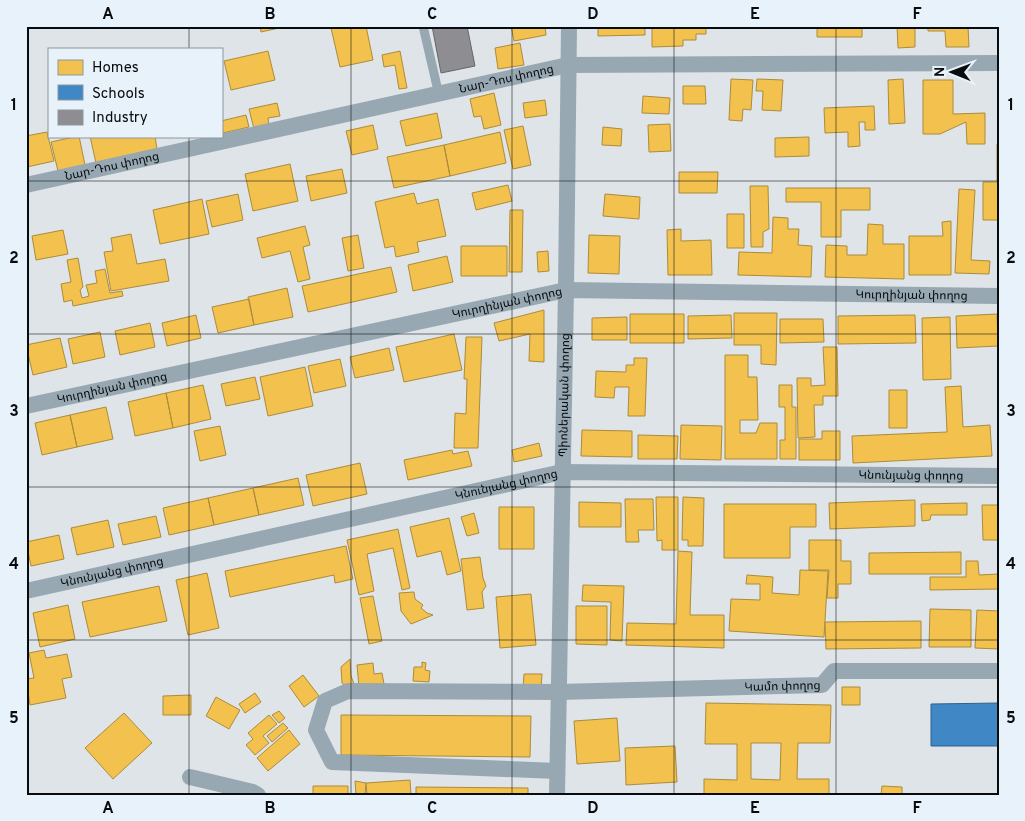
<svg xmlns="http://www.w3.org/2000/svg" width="1025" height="821" font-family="Overpass,'Noto Sans Armenian',sans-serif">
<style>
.homes{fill:#f2c14e;stroke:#ac8b3b;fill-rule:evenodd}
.schools{fill:#3f88c5;stroke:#2f638e}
.industry{fill:#8d8d92;stroke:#65666b}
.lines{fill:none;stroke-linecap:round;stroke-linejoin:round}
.service{stroke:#97a8b2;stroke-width:9}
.minor{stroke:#97a8b2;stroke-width:16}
.grid{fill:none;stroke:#090c0f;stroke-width:1;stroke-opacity:0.55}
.labels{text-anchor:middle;stroke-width:5;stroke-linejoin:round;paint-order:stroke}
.street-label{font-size:12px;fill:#090c0f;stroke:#e8f2fa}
.neatline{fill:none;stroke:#090c0f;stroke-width:2}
.grid-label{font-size:16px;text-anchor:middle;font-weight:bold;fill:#090c0f}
</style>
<rect width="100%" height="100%" fill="#dee4e8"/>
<path class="homes" d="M260,26H288L261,32Z
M338,26H366L373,60L340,67L331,28Z
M511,26H545L546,35L514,41Z
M598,26H645V35L598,36Z
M652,26H706V34H696V40H683V46L652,47Z
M817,26H862V37H817Z
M897,26H915V47L898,48Z
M928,26H968L969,47H946L945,31H928Z
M520,43L524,65L498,69L495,48Z
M268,51L275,80L231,90L224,61Z
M400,51L407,88L399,89L395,65L384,67L382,55Z
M731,79L753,80L751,110L743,109L742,121L729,120Z
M757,79L783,80L781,111L762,110L763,91H756Z
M903,79L905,123L889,124L888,80Z
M923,80H953V114L985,113V144H967L966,122L940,134H923Z
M683,86H705L706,104H683Z
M494,93L501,125L484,129L481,116L474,117L470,99Z
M643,96L670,98L669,114L642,113Z
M545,100L547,115L525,118L523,103Z
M277,103L280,116L268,118L269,126L254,129L249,109Z
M874,106L875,130H865V122H859L860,146L848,147V132L825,133L824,108Z
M437,113L442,138L406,146L400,121Z
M246,115L249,127L223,133L221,121Z
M670,124L671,151L649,152L648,125Z
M373,125L378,149L352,155L346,131Z
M523,126L531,165L513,169L504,130Z
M603,127L622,129L621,146L602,145Z
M47,132L54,161L27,167L26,136Z
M500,132L506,163L450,176L444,145Z
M79,136L85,165L58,171L51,142Z
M90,136H155L157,149L96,163Z
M809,137V156L775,157V138Z
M997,144H999V220H983V182H997Z
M444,145L450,176L394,188L387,157Z
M290,164L298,201L253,211L245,174Z
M342,169L347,193L311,201L306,176Z
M679,172H718L717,193H679Z
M508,185L512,201L476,210L472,193Z
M750,186H768L769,229L763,232V247H751Z
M786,188H870V210H841V237H821V202H786Z
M959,189L975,190L971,260L990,261L989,274L955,273Z
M414,193L417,204L438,199L446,236L417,242L419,252L396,257L394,246L385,248L375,202Z
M238,194L243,220L212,227L206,201Z
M605,194L640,197L639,219L603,216Z
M202,199L209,234L160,244L153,210Z
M510,210H523L522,272H509Z
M727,214H744V248H727Z
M773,217L788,218V229H799L798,245L812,246L811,277L738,275L739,252L772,253Z
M951,221V275H909V236H943L942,222Z
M868,224L883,225V244H904V279L825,277L826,245L847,246V255H867Z
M305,226L310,245L303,247L310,279L298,282L290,251L262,258L257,238Z
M681,229V241L711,240L712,275H668L667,230Z
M63,230L68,254L36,260L32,236Z
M131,234L137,264L165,259L169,281L111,291L104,252L113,251L111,238Z
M358,235L364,268L348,271L342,238Z
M589,235L620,236L619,274L588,273Z
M461,246H507V276H461Z
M548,251L549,271L538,272L537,252Z
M447,256L453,282L413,291L408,265Z
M78,258L83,287L80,290L82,298L89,296L86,285L97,283L95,271L105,269L110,293L122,291L123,296L73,306L72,300L64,302L61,284L71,282L67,260Z
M391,267L397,292L308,312L302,286Z
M287,288L293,317L254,325L248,297Z
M249,299L254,325L218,333L212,307Z
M544,310V362L529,361L530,334L499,341L494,323Z
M734,313H777L776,365L761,364V345H734Z
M630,314H684V343H630Z
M997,314L998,346L957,348L956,316Z
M196,315L201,338L167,346L162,323Z
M731,315L732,338L688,339V316Z
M915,315L916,343L838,344V316Z
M627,317V340H592V318Z
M950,317L951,379L923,380L922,318Z
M780,319H823L824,342L780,343Z
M150,323L155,347L120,355L115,331Z
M100,332L105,357L73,364L68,339Z
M454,334L462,370L404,382L396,347Z
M466,337H482L478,448H454L455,413L466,414L467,379H464Z
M60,338L67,367L33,375L26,345Z
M823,347H837L838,396H823V405H814L815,437L798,438L797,378H811V386L825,385Z
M389,348L394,370L355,378L350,357Z
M725,355H748V377H757L758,420H740V433H756L760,423H777V459H725Z
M634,358H647L645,416H628L629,387H615L614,398L595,397L596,371L626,372V365H634Z
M340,359L346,386L314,393L308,366Z
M305,367L313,406L268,416L260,377Z
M255,377L260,399L226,406L221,384Z
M203,385L211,419L173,428L166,393Z
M779,385H792V407H796V459H780V440H785V407H779Z
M961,386L963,427L990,425L992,456L853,463L852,436L947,432L945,387Z
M889,390H907V428H889Z
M166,393L173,428L135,436L128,402Z
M106,407L113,439L77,447L70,415Z
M70,415L77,447L42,455L35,423Z
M681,425L722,426L721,460L680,459Z
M220,426L226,455L200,461L194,431Z
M582,430L632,431V457L581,456Z
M822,431H840V460H799V439H822Z
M638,435L678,436L677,459H638Z
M539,443L542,456L514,462L512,450Z
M452,450L453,454L468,451L472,466L408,480L404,460Z
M360,463L367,494L313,506L306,475Z
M298,478L304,505L259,515L253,488Z
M253,488L259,515L214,525L208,498Z
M656,497H678V550H662V540L657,541Z
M683,497L704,498L703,546H688V540H682Z
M208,498L214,525L169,535L163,508Z
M625,499H653L654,530H638L639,542H626Z
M915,500V526L830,529L829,503Z
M579,502L621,503V527H579Z
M967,503V515H931L930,520L922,521L921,504Z
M724,504H816V527H790V558H724Z
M982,505H999V540H983Z
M499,507H534V549H499Z
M474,513L479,533L467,536L461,517Z
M156,516L161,537L123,545L118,524Z
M449,518L461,571L447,575L441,551L417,557L410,527Z
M108,520L114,547L77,555L71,528Z
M398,529L410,588L402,590L393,548L367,554L374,591L359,595L347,540Z
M59,535L64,559L31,566L26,542Z
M809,540H841V561H851V584H838V598H827L829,570H809Z
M346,546L353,579L335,583L334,575L230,597L225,571Z
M678,551L692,552L690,615H724V648L626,645L627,623L676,624Z
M961,552V574H869V553Z
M480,557L483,578L486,586L482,592L484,608L467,610L461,559Z
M966,561H978L979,575L999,574V589L930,590V577H966Z
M800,570L828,571L824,637L729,631L731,599L760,600V584H746L747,575L773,577L772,593L799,595Z
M207,573L219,628L188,635L176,580Z
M583,585L624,586L622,641L610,640L611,602L582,601Z
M159,586L167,621L90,637L82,602Z
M414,592L415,599L423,605L421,608L427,613L433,615L411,624L401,611L399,593Z
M531,594L536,645L500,648L496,597Z
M373,596L382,641L369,644L360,598Z
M68,605L75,639L40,647L33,613Z
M576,606H607V645L576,644Z
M930,609L971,610V647H929Z
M977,610L999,611V649L975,648Z
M921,621V648L826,649L825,622Z
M44,650L46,658L67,654L72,677L62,679L66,698L30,705L26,679L34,678L29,653Z
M350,659L351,676L354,684L349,689L342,683L341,667Z
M422,662L426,663L425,670L430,671L429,682L413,681L414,667H422Z
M373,663L374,674L382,673L384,684L359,687L357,665Z
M524,674H542L541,689L523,688Z
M303,675L319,696L304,707L289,686Z
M842,687H860V705H842Z
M255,693L261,702L245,713L239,704Z
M191,695V715H163V696Z
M216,697L240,710L229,729L206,716Z
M706,703L831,705L830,743H798L797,779H829V795H704V779L737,780V744H705ZM751,743H781L780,780L751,779Z
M279,711L285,718L279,723L272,715Z
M124,713L152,743L113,779L85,748Z
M269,715L277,724L263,736L269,743L255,755L246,745L253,739L248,733Z
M341,715L531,716L530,757L341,755Z
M617,718L620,761L577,764L574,721Z
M283,723L288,728L272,742L267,736Z
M289,730L300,744L268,771L257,758Z
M675,746L677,782L626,785L625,748Z
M410,780L411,795H367L366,783Z
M355,781L366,783L365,795H356Z
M313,786H348V795H313Z
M882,786L902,787V795H881Z
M416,787L528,788V795H416Z"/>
<path class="schools" d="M999,703V746H931V704Z"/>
<path class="industry" d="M432,26H467L475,66L441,73Z"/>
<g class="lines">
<path class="service" d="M423,26L439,95"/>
<g class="minor">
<path id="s1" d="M26,185L568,65L999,63"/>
<path id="s2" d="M26,406L566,290L999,296"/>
<path id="s3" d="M26,591L562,472L999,476"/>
<path id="s4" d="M557,771L332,762L316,730L325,701L348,691L559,692L822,685L834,671H999"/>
<path d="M190,777L253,792L258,795"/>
<path id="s5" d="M557,795L566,290L569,26"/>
</g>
</g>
<path class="grid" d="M189,26V49M351,26V795M512,26V795M674,26V795M836,26V795M189,136V795M26,181H999M26,334H999M26,487H999M26,640H999"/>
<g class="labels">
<g class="street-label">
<text dy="4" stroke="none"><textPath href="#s1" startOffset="492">Նար-Դոս փողոց</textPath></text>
<text dy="4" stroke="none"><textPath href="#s1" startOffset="88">Նար-Դոս փողոց</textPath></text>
<text dy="4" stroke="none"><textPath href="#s2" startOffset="898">Կուրղինյան փողոց</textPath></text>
<text dy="4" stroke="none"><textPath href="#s2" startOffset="492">Կուրղինյան փողոց</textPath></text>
<text dy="4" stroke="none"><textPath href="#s2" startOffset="88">Կուրղինյան փողոց</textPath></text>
<text dy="4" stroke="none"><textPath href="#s5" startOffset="400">Պիոներական փողոց</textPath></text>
<text dy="4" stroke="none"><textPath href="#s3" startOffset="898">Կնունյանց փողոց</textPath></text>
<text dy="4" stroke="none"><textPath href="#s3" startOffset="492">Կնունյանց փողոց</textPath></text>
<text dy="4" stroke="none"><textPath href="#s3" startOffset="88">Կնունյանց փողոց</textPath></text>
<text dy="4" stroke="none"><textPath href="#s4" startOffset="751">Կամո փողոց</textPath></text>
</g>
</g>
<rect width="1025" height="821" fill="none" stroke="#e8f2fa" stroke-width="55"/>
<rect x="48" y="48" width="175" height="90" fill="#e8f2fa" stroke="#8f969c"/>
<rect x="58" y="60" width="25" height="15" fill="#f2c14e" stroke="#8f969c"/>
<text x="92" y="72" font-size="15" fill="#090c0f">Homes</text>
<rect x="58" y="85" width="25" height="15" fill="#3f88c5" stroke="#8f969c"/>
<text x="92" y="98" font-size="15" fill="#090c0f">Schools</text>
<rect x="58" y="110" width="25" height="15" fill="#8d8d92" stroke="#8f969c"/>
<text x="92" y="122" font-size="15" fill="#090c0f">Industry</text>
<g transform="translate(952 72) rotate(271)" stroke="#e8f2fa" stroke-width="4" paint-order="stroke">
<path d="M0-4L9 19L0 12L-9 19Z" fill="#090c0f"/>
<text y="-8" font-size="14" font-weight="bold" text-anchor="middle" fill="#090c0f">N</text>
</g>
<rect x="28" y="28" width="970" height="766" class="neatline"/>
<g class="grid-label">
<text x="108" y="19">A</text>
<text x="270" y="19">B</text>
<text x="432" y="19">C</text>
<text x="593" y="19">D</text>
<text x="755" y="19">E</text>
<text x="917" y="19">F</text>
<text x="14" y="110">1</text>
<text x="1011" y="110">1</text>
<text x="14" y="263">2</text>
<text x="1011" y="263">2</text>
<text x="14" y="416">3</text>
<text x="1011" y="416">3</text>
<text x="14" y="569">4</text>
<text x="1011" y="569">4</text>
<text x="14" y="723">5</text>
<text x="1011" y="723">5</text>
<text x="108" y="813">A</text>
<text x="270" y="813">B</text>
<text x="432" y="813">C</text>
<text x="593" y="813">D</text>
<text x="755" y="813">E</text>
<text x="917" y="813">F</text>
</g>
</svg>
